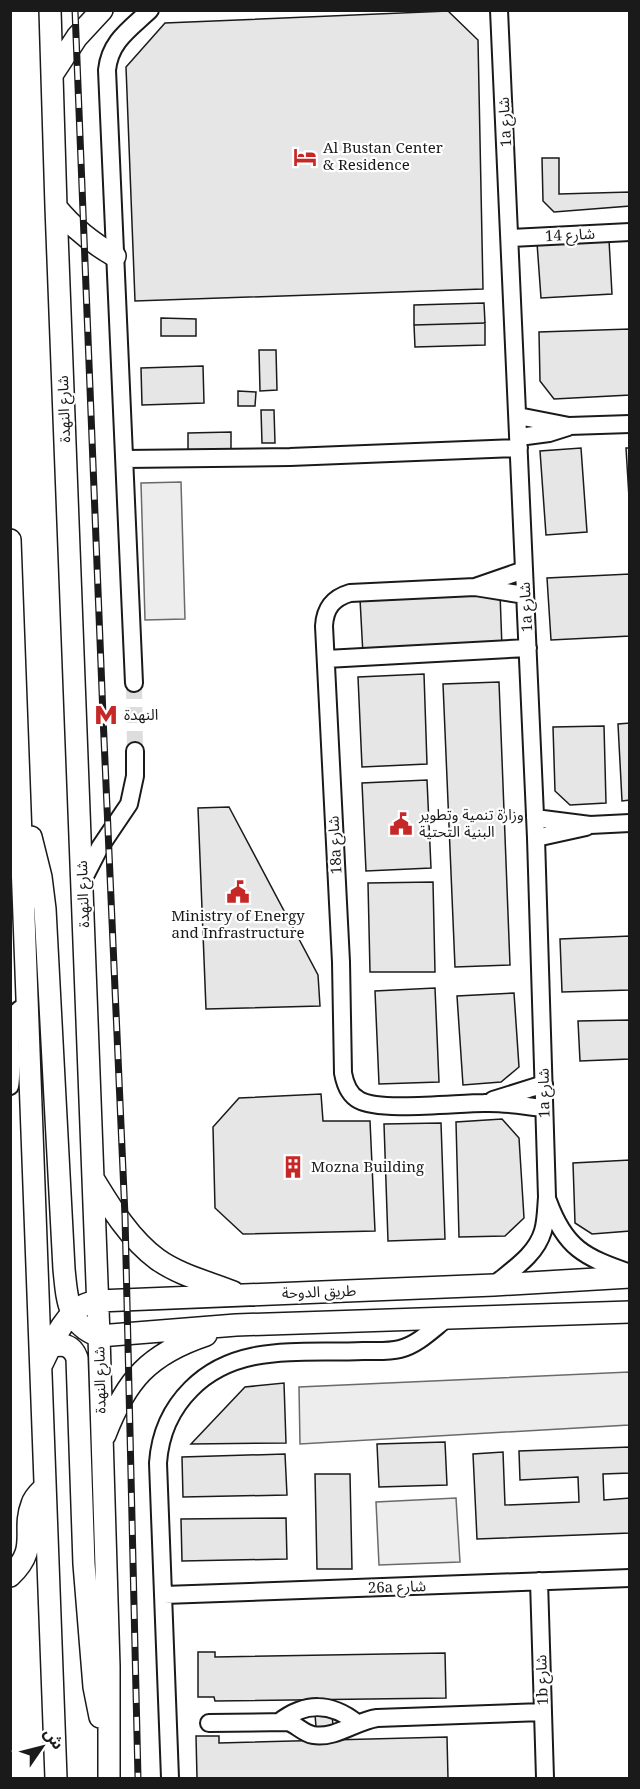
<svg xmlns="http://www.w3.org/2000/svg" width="640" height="1789" font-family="'Noto Serif','Noto Sans Arabic',serif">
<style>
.parking{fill:#ededed;stroke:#6a6a6a;stroke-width:1.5}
.building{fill:#e6e6e6;stroke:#1a1a1a;stroke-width:1.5}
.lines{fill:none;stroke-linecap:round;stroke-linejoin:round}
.minor-tunnel{stroke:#ddd;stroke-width:16;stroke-dasharray:16 8;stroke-linecap:butt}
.minor-casing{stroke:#1a1a1a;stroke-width:20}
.major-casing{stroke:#1a1a1a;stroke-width:24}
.minor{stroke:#fff;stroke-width:16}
.major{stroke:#fff;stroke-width:21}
.rail-casing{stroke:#1a1a1a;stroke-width:7}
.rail{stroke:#fff;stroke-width:4.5;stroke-dasharray:14;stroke-linecap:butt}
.labels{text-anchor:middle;stroke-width:4.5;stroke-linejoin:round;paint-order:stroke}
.street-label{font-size:15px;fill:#1a1a1a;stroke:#fff}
.poi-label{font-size:15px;fill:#1a1a1a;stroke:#fff;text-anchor:start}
</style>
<rect width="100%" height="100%" fill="#fff"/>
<path class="parking" d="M181,482L185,619L145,620L141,483Z
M629,1372V1425L300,1444L299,1387Z
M456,1498L460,1562L379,1565L376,1502Z"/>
<path class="building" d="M448,11L478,40L483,289L135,301L126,67L165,23Z
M542,158H559V194L630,192V206L554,212L543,201Z
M609,240L612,294L541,298L537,243Z
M484,303L485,323L414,325V305Z
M161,318L196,319V336H161Z
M485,323V345L415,347L414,325Z
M630,329V395L554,399L540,381L539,332Z
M259,350H276L277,390L260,391Z
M203,366L204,403L142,405L141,368Z
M238,391L256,392L255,406H238Z
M261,410H274L275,443H262Z
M231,432V450H188V433Z
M581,448L587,532L546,535L540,451Z
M626,448H630V514Z
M630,574V636L551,640L547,578Z
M500,593L502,648L363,655L360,599Z
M424,674L427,764L362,767L358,677Z
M499,682L510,965L455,967L443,684Z
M630,723V800L622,801L618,724Z
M604,726L606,803L570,805L555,791L553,727Z
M427,780L431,868L366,871L362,783Z
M229,807L318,975L320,1006L206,1009L198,808Z
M433,882L435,972H370L368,883Z
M630,936V990L562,992L560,939Z
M435,988L439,1082L379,1084L375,991Z
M514,993L519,1067L501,1082L463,1085L457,996Z
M630,1020V1059L580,1061L578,1021Z
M321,1094L323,1121H370L375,1231L243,1234L215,1208L213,1127L239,1098Z
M502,1119L519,1138L524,1218L505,1236L459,1237L456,1122Z
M441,1123L445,1239L388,1241L384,1124Z
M630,1160V1231L592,1234L575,1223L573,1163Z
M284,1383L286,1443L191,1444L245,1387Z
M445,1442L447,1485L379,1487L377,1444Z
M630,1447V1473L603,1474L604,1500L630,1498V1533L477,1539L473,1454L503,1452L505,1505L579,1502L578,1477L520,1480L519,1451Z
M285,1454L287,1495L183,1497L182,1457Z
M315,1474H350L352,1569H317Z
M286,1518L287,1559L182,1561L181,1519Z
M198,1652H215V1657L445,1653L446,1698L215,1701L214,1697H198Z
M332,1713L333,1726L316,1727L315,1714Z
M196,1736H219V1743L447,1737L448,1778H197Z"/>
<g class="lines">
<path class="minor-tunnel" d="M134,683L135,751"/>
<g class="minor-casing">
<path id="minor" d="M511,238L630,232
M518,416L569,426L630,424
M519,437L549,433L568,427
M125,459L290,457L519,448
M475,587L524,570
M525,595L475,587L350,593C333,598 325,608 324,626L341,962L343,1073C345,1084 349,1095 359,1100C379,1112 457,1103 484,1103C504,1102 524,1106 544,1108
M326,659L528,648
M134,683L107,70C110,41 130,29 150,10
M535,818L590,825L630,823
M536,838L586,827
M83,880L100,847L129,804L135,776V751
M10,1086C14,1068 7,1028 14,1016C17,1010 22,1007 28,1005
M493,1100L544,1084
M548,1201C565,1248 584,1257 630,1273
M494,1285C513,1269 536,1255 543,1231C546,1221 546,1209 547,1197L536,838L499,10
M539,1581L545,1778
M164,1595L630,1578
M279,1722C305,1702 331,1702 357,1723
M209,1723L288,1722C297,1725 303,1733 313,1735C335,1739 356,1721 377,1718L543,1712
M170,1778L158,1463C160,1434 170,1410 191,1389C237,1342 303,1354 363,1351C375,1351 388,1352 400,1349C417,1345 432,1330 446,1319"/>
</g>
<g class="major-casing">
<path id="major" d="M50,10L56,207L99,1336L109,1666V1778
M52,75L77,37L102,10
M56,207C73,228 92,243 115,256
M10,540L56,1778
M31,837L41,877L45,909L64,1269C67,1298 67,1325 99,1336L236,1325L630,1312
M94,1180C111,1208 130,1239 157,1259C179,1275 208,1282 233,1292
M50,1347C63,1343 72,1345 77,1358L84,1564L94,1687L100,1717
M42,1364C52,1344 63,1315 84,1305C88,1303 93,1302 98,1301L494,1285L630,1277
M105,1435C126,1380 149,1354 206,1335
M10,1576C40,1548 21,1532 32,1504C34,1497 39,1493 44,1488"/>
</g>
<use href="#minor" class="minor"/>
<use href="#major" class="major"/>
<g class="rail-casing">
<path id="rail" d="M75,10L103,716L125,1216L138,1778"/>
</g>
<use href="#rail" class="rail"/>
</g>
<defs>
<g id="hotel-bare" transform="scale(1.8)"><path d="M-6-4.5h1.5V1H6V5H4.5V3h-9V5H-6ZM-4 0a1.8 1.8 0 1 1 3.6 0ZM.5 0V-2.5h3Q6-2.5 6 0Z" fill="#c62828" stroke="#fff" stroke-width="2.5" paint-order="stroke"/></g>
<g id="metro-bare" transform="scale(1.8)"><path d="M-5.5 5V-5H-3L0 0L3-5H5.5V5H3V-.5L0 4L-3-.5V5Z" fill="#c62828" stroke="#fff" stroke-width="2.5" paint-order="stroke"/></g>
<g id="civic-bare" transform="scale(1.8)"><path d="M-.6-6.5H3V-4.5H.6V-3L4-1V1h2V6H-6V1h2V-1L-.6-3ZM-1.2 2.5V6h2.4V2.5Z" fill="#c62828" stroke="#fff" stroke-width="2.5" paint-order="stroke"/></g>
<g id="building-bare" transform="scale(1.8)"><path d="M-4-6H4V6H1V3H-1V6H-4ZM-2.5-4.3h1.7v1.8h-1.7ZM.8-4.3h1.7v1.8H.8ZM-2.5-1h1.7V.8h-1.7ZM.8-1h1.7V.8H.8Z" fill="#c62828" stroke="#fff" stroke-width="2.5" paint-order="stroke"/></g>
</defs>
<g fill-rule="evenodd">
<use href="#hotel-bare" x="305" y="157"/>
<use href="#metro-bare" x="106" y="715"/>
<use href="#civic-bare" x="401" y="824"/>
<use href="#civic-bare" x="238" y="892"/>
<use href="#building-bare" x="293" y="1167"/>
</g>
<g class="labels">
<g class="street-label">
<text transform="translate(505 122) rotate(-93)" y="5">1a شارع</text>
<text transform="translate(570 235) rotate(-3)" y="5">شارع 14</text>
<text transform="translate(64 409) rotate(-92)" y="5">شارع النهدة</text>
<text transform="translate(526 607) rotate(-93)" y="5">1a شارع</text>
<text transform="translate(335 845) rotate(-93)" y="5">18a شارع</text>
<text transform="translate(83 894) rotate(-92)" y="5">شارع النهدة</text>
<text transform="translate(544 1093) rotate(-91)" y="5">1a شارع</text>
<text transform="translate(319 1292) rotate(-2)" y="5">طريق الدوحة</text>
<text transform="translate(100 1380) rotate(-91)" y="5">شارع النهدة</text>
<text transform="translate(397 1587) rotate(-2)" y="5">26a شارع</text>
<text transform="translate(542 1680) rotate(-92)" y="5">1b شارع</text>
</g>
<g class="poi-label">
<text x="323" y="153">Al Bustan Center<tspan x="323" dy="17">&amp; Residence</tspan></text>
<text x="124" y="720">النهدة</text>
<text x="419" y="820">وزارة تنمية وتطوير<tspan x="419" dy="17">البنية التحتية</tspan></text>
<text x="238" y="921" text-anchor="middle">Ministry of Energy<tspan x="238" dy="17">and Infrastructure</tspan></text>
<text x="311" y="1172">Mozna Building</text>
</g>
</g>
<rect width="640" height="1789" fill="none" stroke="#1a1a1a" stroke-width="24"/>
<g transform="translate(42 1747) rotate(55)" stroke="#ffffff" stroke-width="4.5" paint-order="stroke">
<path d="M0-4.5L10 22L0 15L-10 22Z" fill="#1a1a1a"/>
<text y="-9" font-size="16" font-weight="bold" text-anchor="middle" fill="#1a1a1a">ش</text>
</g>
</svg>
